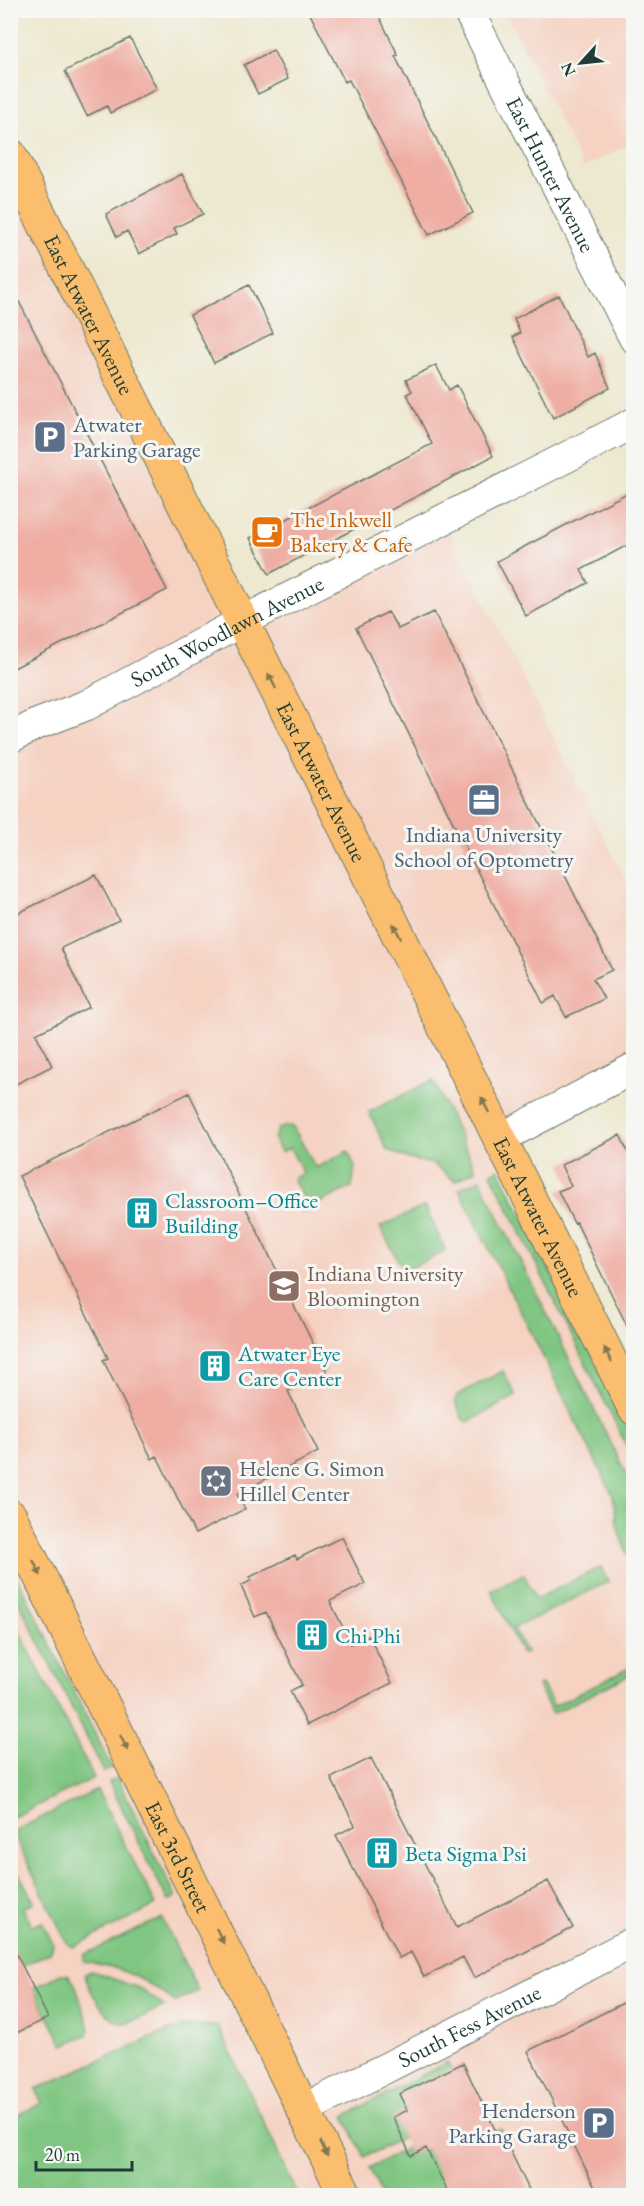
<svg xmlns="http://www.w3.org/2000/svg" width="644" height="2206" font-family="'EB Garamond',serif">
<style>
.built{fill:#f5d2c2}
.green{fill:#80c682;stroke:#50825b;stroke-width:1.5}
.building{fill:#efada3}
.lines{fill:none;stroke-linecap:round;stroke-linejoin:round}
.minor-casing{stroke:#67796a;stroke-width:32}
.primary-casing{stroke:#67796a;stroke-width:35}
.minor{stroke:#fff;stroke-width:30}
.primary{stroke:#fbbe6e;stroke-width:33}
.oneway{fill:#82774e}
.labels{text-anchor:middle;stroke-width:6;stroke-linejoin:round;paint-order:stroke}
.street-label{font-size:22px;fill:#1f3d34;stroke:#f6f6f2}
.service-label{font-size:22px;fill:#4e5e75;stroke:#f6f6f2;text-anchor:start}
.food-label{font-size:22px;fill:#c56008;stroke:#f6f6f2;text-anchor:start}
.culture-label{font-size:22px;fill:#0d838f;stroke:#f6f6f2;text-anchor:start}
.education-label{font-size:22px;fill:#785e54;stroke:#f6f6f2;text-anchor:start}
.worship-label{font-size:22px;fill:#5b616d;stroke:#f6f6f2;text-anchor:start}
</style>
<rect width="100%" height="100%" fill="#f6f6f2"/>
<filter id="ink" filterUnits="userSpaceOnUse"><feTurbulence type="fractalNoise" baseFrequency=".0167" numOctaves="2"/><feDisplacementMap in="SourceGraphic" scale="12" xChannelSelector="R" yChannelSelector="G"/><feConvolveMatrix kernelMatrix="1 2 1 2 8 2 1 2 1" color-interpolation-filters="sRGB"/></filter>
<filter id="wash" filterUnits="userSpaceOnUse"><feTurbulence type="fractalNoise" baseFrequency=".008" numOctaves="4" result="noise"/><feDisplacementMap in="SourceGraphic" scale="24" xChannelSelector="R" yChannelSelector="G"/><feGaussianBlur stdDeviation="1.35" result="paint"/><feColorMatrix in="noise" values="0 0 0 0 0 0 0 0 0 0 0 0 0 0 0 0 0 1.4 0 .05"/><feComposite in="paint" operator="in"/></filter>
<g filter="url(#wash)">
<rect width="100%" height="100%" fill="#ede8cf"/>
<path class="built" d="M505,11H633V142L583,168Z
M10,182L236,639L448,530L633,894V1052L481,1130L633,1442V2195H11Z"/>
<path class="green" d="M433,1080L476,1170L455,1181L433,1164L409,1159L387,1150L369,1112Z
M287,1126L293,1127L316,1168L348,1151L355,1167L352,1187L302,1212L303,1197L293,1179L303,1173L290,1148L281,1152L274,1138L278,1129Z
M499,1169L633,1437V1459L491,1173Z
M480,1179L633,1488V1569L618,1530L613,1496L459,1189Z
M425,1206L446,1251L404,1271L380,1227Z
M503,1371L516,1396L468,1422L463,1420L455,1401L457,1395Z
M11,1565L112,1768L104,1772L11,1586Z
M601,1567L608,1582L514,1628L526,1653L522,1654L491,1590L524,1574L536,1599Z
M12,1617L94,1778L11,1818L10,1618Z
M633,1666V1673L552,1714L538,1686L542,1684L554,1706Z
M117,1778L176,1897L168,1901L109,1782Z
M97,1790L156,1905L74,1947L68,1945L15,1837L18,1829Z
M10,1857L34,1902L23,1908L32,1926L42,1922L53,1944L51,1952L22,1966L11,1943Z
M162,1918L198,1991L175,2002C147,1980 120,1966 84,1962V1955Z
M91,1971L139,1988L164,2006C152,2011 137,2022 124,2023C107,2024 88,1988 85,1974Z
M61,1974H68L75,1984L90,2029L87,2035L63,2045L33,1988Z
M192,2025L218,2026L298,2195H11V2123L17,2115L42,2103L36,2089L167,2031Z
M447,2062L451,2070L407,2110L403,2138L364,2157L344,2116Z
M501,2129L508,2146L443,2178L450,2195H382L369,2168L408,2148L412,2155L426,2148L434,2162Z"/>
<g id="blocks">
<path class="building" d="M308,10H376L398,55L395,56L473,213L429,235L349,80L345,82Z
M130,38L157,89L110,113L107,106L87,116L65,71Z
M273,50L288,79L258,94L244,65Z
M182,174L203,214L174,228L177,234L139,254L127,231L117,237L106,214Z
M10,284L167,590L10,670Z
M249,285L273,333L214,363L190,315Z
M559,295L588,357L595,353L610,388L553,418L513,337L520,333L514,319Z
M436,365L449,390L457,385L493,456L269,574L250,538L432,444L407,394L412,391L406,380Z
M633,490V542L581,570L588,583L526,616L497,561Z
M388,612L398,629L434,612L612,970L593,979L604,999L566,1017L555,996L543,1003L356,628Z
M96,875L119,920L61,948L89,1007L36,1034L52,1066L10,1087V917Z
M189,1093L327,1372L288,1391L318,1452L237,1494L245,1509L195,1534L157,1456L152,1459L103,1360L108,1358L19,1176Z
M620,1135L633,1163V1338L576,1222L574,1223L558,1191L571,1186L561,1165Z
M342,1537L365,1584L330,1601L351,1644L369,1636L392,1683L307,1725L290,1691L302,1685L266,1612L255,1617L241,1586L252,1580L250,1577L295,1555L297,1559Z
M371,1758L457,1927L548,1881L573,1928L474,1978L463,1957L424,1977L411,1952L399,1958L336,1835L355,1826L331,1778Z
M10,1941L48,2018L10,2036Z
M633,1998V2196H599L528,2051Z
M463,2063L504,2148L508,2146L532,2196H450L426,2148L411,2156L393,2117L407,2110L399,2094Z"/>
</g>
</g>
<g filter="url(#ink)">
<use href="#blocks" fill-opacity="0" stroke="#67796a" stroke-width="1.5"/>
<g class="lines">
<g class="minor-casing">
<g id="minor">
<path id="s1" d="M468,10L634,338"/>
<path id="s2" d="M10,738L35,725L87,705L241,622L634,423"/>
<path d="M501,1138L634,1068"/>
<path id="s3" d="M305,2109L634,1942"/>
</g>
</g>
<g class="primary-casing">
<g id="primary">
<path id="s4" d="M10,155L634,1408"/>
<path id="s5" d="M10,1516L346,2196"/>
</g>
</g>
<use href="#minor" class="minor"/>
<use href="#primary" class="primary"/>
</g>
<defs><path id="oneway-solid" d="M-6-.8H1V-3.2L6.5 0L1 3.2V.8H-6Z" transform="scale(1.5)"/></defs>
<g class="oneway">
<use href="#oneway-solid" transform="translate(272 681) rotate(-117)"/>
<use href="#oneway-solid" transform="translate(397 931) rotate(-117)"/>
<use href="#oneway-solid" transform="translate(485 1105) rotate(-117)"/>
<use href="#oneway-solid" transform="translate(608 1355) rotate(-116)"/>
<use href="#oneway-solid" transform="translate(37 1568) rotate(64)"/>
<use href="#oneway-solid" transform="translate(124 1743) rotate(64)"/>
<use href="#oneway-solid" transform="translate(220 1936) rotate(64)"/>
<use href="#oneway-solid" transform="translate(324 2149) rotate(65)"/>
</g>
</g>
<defs>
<g id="parking-square" transform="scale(1.725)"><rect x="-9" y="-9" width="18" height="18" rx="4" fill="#5c6f8a" stroke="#f6f6f2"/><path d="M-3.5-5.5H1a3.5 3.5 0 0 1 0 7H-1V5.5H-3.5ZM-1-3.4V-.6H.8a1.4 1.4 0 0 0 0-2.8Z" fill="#fff"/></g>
<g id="cafe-square" transform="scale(1.725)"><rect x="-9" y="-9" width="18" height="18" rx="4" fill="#e8710a" stroke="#f6f6f2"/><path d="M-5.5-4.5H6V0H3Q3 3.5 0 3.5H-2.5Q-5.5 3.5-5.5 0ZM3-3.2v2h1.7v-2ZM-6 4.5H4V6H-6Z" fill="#fff"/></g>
<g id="office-square" transform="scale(1.725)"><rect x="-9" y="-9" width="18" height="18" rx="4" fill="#5c6f8a" stroke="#f6f6f2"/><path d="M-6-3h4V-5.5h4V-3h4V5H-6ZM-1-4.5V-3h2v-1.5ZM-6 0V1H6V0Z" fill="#fff"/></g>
<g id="building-square" transform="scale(1.725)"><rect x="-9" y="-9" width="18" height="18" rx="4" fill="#0f9aa8" stroke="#f6f6f2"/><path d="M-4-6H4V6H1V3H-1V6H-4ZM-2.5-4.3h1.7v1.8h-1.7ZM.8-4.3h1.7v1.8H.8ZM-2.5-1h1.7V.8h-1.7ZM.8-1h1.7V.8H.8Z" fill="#fff"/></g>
<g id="university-square" transform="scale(1.725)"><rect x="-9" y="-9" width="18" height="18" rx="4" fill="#8d6e63" stroke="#f6f6f2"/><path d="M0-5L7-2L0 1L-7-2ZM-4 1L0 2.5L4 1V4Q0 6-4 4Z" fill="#fff"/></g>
<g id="synagogue-square" transform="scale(1.725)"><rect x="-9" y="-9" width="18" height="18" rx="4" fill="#6b7280" stroke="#f6f6f2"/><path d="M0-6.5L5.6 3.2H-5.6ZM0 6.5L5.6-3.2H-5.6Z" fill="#fff"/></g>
</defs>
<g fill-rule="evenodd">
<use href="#parking-square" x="50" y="437"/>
<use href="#cafe-square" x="267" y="532"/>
<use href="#office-square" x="484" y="800"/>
<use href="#building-square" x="142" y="1213"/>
<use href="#university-square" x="284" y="1286"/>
<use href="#building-square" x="215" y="1366"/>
<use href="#synagogue-square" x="216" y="1481"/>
<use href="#building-square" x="312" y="1635"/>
<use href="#building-square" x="382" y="1853"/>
<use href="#parking-square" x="599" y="2123"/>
</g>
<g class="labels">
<g class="street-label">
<text dy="8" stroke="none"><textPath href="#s1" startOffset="184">East Hunter Avenue</textPath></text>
<text dy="8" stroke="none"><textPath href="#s4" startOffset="178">East Atwater Avenue</textPath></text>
<text dy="8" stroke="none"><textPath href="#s2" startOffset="242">South Woodlawn Avenue</textPath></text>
<text dy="8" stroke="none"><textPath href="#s4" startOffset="700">East Atwater Avenue</textPath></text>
<text dy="8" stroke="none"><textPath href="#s4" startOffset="1186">East Atwater Avenue</textPath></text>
<text dy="8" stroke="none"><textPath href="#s5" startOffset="380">East 3rd Street</textPath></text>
<text dy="8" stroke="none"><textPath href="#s3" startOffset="184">South Fess Avenue</textPath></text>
</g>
<g class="service-label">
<text x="73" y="432">Atwater<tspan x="73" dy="25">Parking Garage</tspan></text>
<text x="484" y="842" text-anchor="middle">Indiana University<tspan x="484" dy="25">School of Optometry</tspan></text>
<text x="576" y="2118" text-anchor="end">Henderson<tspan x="576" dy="25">Parking Garage</tspan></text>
</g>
<g class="food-label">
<text x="290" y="527">The Inkwell<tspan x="290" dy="25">Bakery &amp; Cafe</tspan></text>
</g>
<g class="culture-label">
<text x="165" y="1208">Classroom–Office<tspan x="165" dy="25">Building</tspan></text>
<text x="238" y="1361">Atwater Eye<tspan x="238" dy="25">Care Center</tspan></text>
<text x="335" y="1643">Chi Phi</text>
<text x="405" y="1861">Beta Sigma Psi</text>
</g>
<g class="education-label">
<text x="307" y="1281">Indiana University<tspan x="307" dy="25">Bloomington</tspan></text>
</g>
<g class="worship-label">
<text x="239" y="1476">Helene G. Simon<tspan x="239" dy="25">Hillel Center</tspan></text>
</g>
</g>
<rect width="644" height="2206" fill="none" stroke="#f6f6f2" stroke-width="36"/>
<g transform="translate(581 63) rotate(243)" stroke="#f6f6f2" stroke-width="4.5" paint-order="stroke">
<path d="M0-4.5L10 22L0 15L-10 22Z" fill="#1f3d34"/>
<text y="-9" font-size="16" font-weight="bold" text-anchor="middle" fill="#1f3d34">N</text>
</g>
<path d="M36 2161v9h96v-9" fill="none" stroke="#1f3d34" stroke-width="3"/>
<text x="45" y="2161" font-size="18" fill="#1f3d34" stroke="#f6f6f2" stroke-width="4.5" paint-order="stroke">20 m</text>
</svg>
